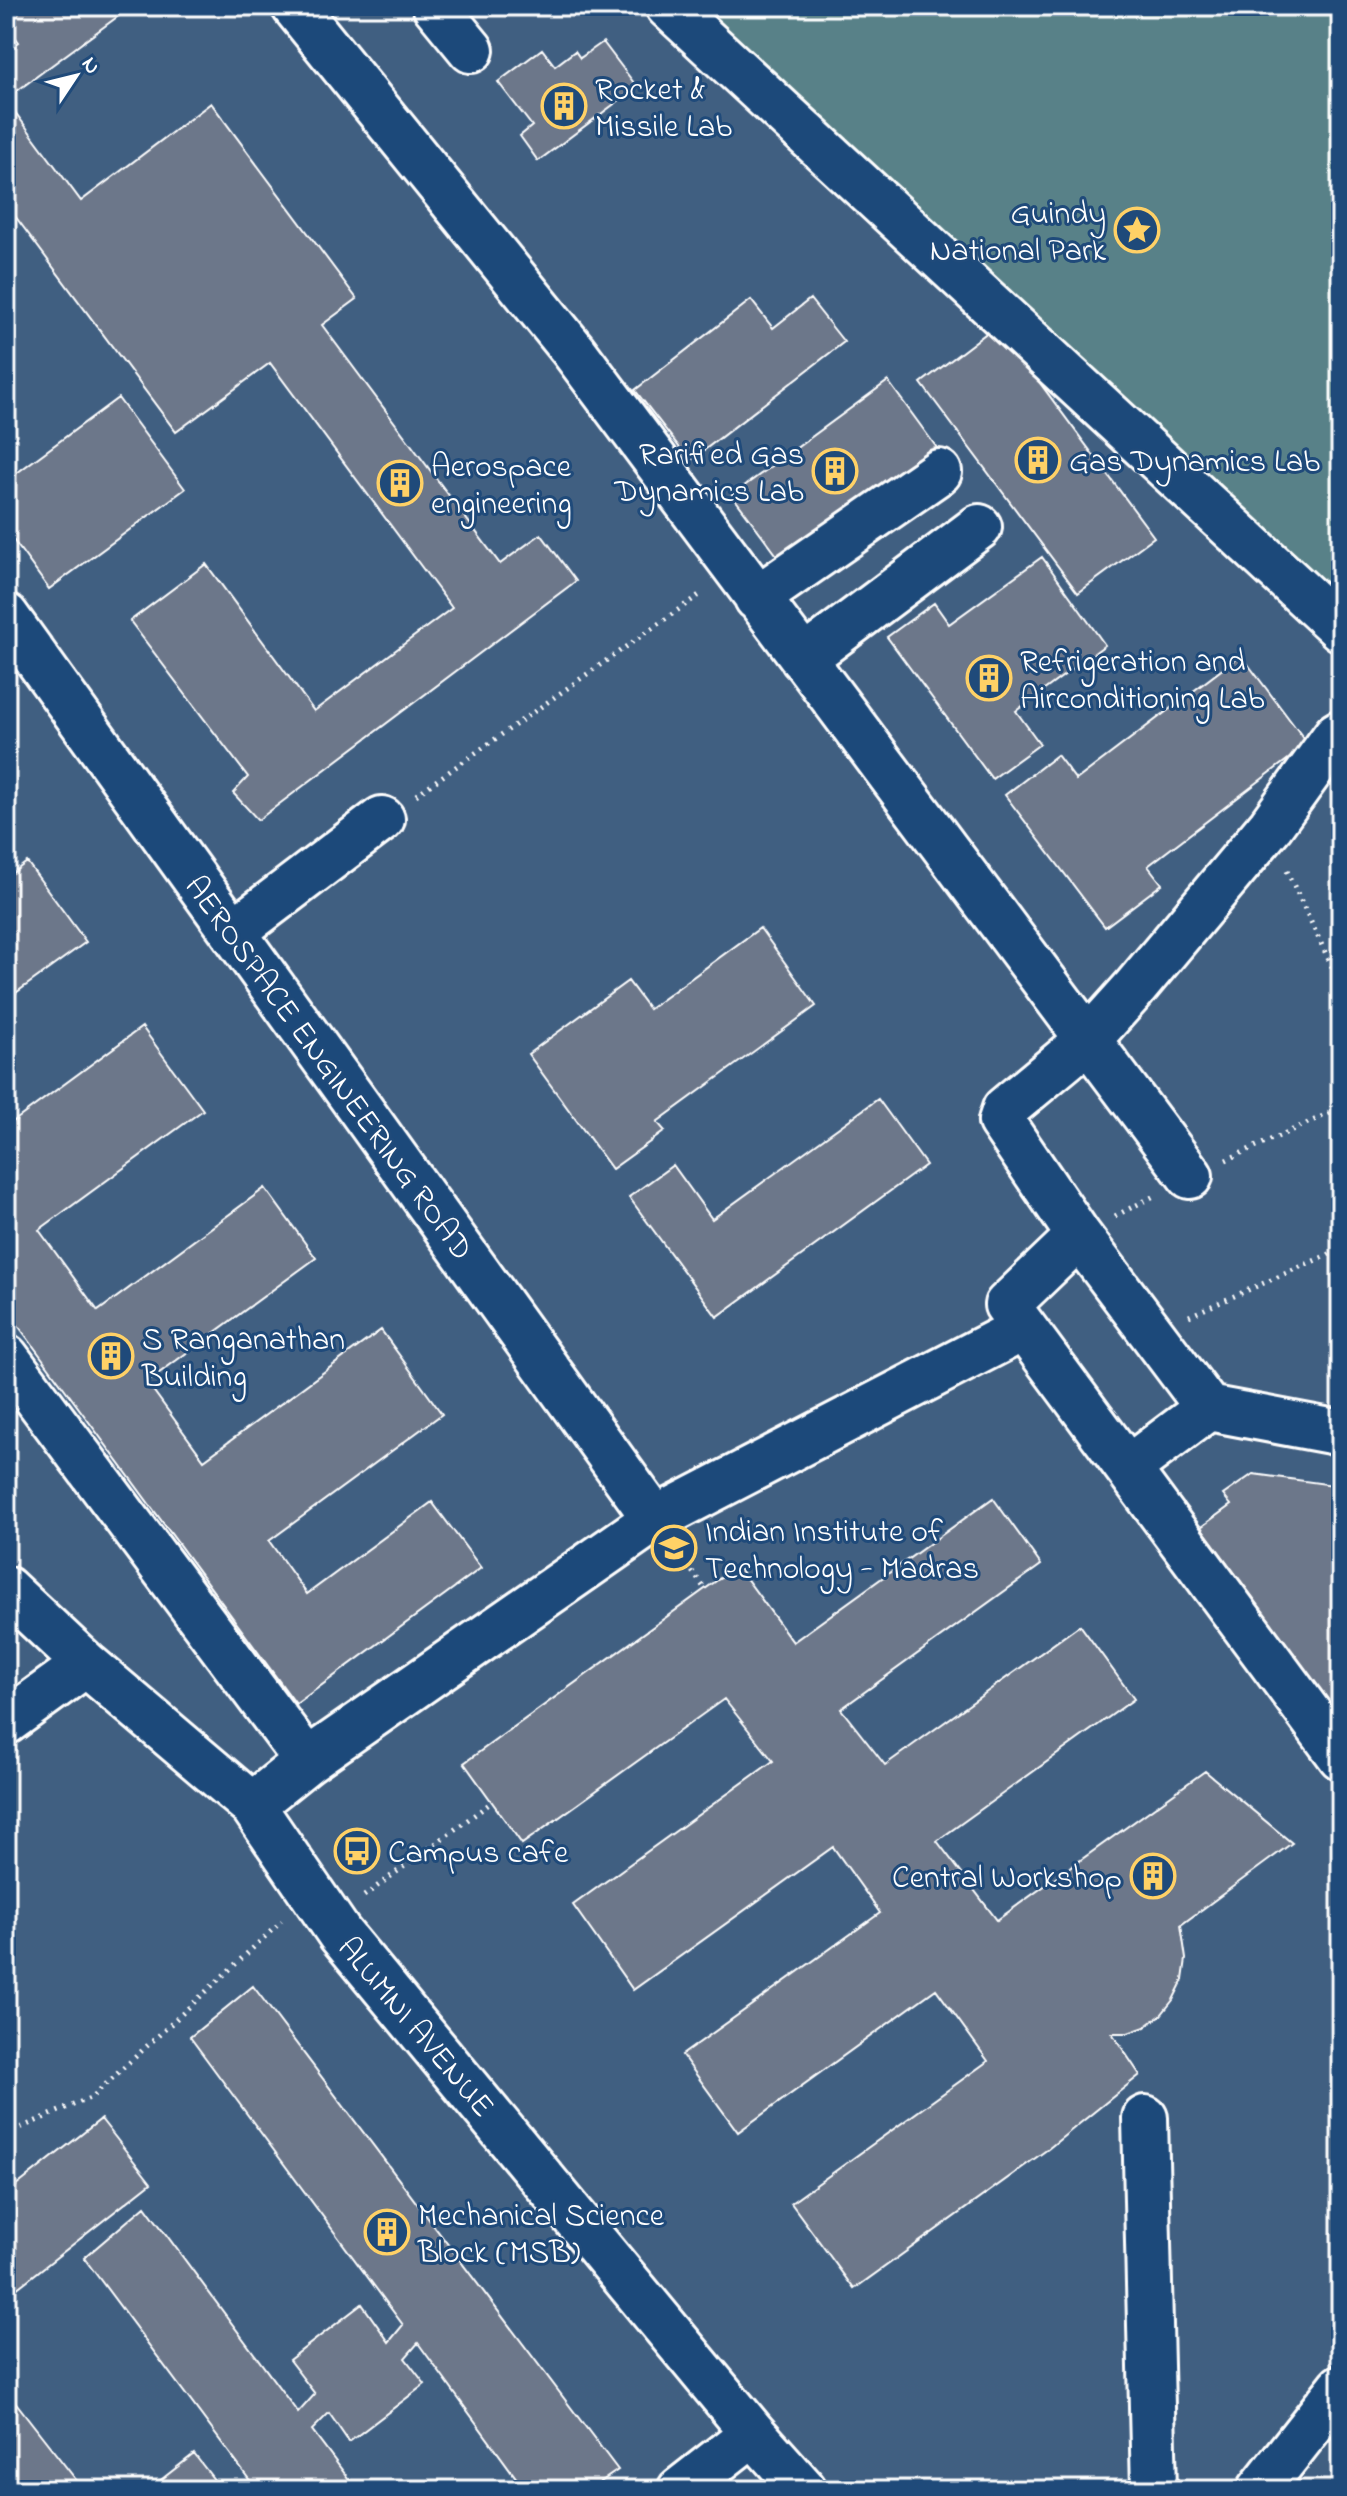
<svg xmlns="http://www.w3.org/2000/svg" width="1347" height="2496" font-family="'Indie Flower',sans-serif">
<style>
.built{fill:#415e81}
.green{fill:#598188;stroke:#acc0c4;stroke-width:2}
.building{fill:#6c778a;stroke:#fff;stroke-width:2}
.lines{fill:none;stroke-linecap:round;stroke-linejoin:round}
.minor-casing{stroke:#fff;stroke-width:50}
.path{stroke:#fff;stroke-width:5;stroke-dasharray:2 6;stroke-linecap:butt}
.minor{stroke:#1f4a7a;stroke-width:44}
.labels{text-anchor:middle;stroke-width:6;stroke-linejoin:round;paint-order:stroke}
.poi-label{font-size:32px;fill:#fff;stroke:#1f4a7a;text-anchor:start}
.street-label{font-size:32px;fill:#fff;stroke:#1f4a7a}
</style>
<rect width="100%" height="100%" fill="#2e537d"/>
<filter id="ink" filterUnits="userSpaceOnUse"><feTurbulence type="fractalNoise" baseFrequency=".0125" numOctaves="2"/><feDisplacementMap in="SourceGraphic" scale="16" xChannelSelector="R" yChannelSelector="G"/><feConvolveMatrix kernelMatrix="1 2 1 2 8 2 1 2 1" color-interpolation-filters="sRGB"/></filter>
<g filter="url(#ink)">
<path class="built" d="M6,6H691L1341,606V2490H6Z"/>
<path class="green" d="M691,6H1341V606Z"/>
<path class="building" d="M6,6H132L6,99V52L19,42L6,25Z
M603,42L637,87L538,161L520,136L532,126L498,82L542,49L555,66L575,51L580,58Z
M6,100L81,201L211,103L357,299L322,325L500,564L541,534L576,581L258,820L233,793L248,777L130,621L206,564L314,711L452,608L270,363L176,432L6,204Z
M810,299L844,342L690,461L635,390L751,300L773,328Z
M997,325L1154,537L1078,593L921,383Z
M888,381L937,448L782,562L732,495Z
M118,398L185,489L49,589L6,530V481Z
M1042,557L1105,645L1016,711L1040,744L992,779L887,637L934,603L949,624Z
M1241,655L1308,744L1148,866L1162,884L1105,927L1005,795L1057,755L1076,780Z
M27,862L86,942L6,1000V878Z
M760,928L816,1006L657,1122L665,1131L612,1169L528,1054L628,981L649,1009Z
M142,1027L203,1110L39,1230L98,1311L265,1188L316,1258L147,1382L204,1460L381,1330L442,1414L269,1541L307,1594L432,1502L481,1568L296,1704L6,1309V1127Z
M878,1099L926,1165L717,1317L629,1197L673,1165L712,1219Z
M1253,1474L1341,1486V1718L1201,1527L1231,1505L1223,1495Z
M993,1498L1041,1565L841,1709L885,1765L1080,1625L1134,1699L937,1841L997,1920L1205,1771L1292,1843L1181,1925L1186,1959L1183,1980L1173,2000L1161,2015L1145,2027L1128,2033H1112L1140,2075L1048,2149L854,2289L791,2203L988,2061L936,1989L738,2132L682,2055L880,1913L833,1847L633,1990L573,1905L773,1761L724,1699L522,1844L464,1763L737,1566L793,1642Z
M253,1986L618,2470L589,2490H525L418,2343L405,2358L425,2384L349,2442L329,2413L312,2430L357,2490H257L84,2258L145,2206L298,2413L315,2394L289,2360L362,2304L389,2342L403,2325L190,2037Z
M101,2119L151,2183L6,2297V2194Z
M6,2390L84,2490H6Z
M194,2454L222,2490H148Z"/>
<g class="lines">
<g class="minor-casing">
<path id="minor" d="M294,6L573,350L1190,1176
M435,6L471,50
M668,6L1341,629
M757,598L939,472
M6,616L655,1519
M803,659L979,527
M1341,732L1336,735L1271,825L1133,990L1088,1040L1005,1109L1001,1121L1079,1236L1208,1408L1341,1433
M233,932L382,819
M1024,1328L1341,1757
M6,1357L307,1761
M1128,1468L1208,1408
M6,1589L86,1664L252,1805L340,1934L753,2433L804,2490
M6,1722L86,1664
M252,1805L307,1761L655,1519L1024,1328L1007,1305L1079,1236
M1145,2118L1154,2490
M680,2490L753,2433
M1260,2490L1341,2387"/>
</g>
<path class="path" d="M416,795L702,593
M1287,871L1341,986
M1226,1160L1341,1108
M1115,1216L1156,1195
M1189,1316L1341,1249
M678,1552L705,1589
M364,1896L492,1802
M6,2134L92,2097L282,1921"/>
<use href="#minor" class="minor"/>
</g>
</g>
<defs>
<g id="building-ring" transform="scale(2.3)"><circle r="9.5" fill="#1f4a7a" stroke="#ffd166" stroke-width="1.5"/><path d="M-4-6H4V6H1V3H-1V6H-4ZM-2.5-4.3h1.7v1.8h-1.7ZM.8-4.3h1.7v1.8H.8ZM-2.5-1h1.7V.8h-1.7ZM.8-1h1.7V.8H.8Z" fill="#ffd166"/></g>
<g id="sight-ring" transform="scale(2.3)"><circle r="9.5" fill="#1f4a7a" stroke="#ffd166" stroke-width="1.5"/><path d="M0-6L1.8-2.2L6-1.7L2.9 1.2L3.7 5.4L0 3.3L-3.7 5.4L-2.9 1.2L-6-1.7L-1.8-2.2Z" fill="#ffd166"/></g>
<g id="university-ring" transform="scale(2.3)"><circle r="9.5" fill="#1f4a7a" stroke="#ffd166" stroke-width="1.5"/><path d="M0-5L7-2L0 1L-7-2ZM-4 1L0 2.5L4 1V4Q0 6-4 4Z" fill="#ffd166"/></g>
<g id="bus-ring" transform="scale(2.3)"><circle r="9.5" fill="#1f4a7a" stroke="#ffd166" stroke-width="1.5"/><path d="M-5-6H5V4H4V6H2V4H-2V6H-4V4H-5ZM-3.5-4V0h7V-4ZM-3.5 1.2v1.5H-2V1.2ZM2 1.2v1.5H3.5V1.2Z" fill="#ffd166"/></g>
</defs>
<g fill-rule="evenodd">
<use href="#building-ring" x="564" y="106"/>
<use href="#sight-ring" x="1137" y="230"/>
<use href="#building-ring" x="1038" y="460"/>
<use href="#building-ring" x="835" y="471"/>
<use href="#building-ring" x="400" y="483"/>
<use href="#building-ring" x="989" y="678"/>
<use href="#building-ring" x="111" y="1356"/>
<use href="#university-ring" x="674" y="1548"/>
<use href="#bus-ring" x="357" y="1851"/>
<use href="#building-ring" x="1153" y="1876"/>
<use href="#building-ring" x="387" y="2232"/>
</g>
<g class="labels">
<g class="poi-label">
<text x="595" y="99">Rocket &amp;<tspan x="595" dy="37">Missile Lab</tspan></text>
<text x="1106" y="223" text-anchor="end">Guindy<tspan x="1106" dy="37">National Park</tspan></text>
<text x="804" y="464" text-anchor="end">Rarified Gas<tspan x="804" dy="37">Dynamics Lab</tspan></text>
<text x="1069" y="471">Gas Dynamics Lab</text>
<text x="431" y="476">Aerospace<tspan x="431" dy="37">engineering</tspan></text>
<text x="1020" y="671">Refrigeration and<tspan x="1020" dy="37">Airconditioning Lab</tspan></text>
<text x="142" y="1349">S Ranganathan<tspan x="142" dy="37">Building</tspan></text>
<text x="705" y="1541">Indian Institute of<tspan x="705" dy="37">Technology - Madras</tspan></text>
<text x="388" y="1862">Campus cafe</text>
<text x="1122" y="1887" text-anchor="end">Central Workshop</text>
<text x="418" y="2225">Mechanical Science<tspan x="418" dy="37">Block (MSB)</tspan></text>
</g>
<g class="street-label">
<text transform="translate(330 1067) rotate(54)" y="11">AEROSPACE ENGINEERING ROAD</text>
<text transform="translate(417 2026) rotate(50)" y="11">ALUMNI AVENUE</text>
</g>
</g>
<rect width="1347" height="2496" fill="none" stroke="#1f4a7a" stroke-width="32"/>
<rect x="16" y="16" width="1315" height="2464" fill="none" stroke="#fff" stroke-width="3" filter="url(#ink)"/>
<g transform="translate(76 76) rotate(55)" stroke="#1f4a7a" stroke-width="6" paint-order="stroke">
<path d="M0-6L14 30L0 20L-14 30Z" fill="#ffffff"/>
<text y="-12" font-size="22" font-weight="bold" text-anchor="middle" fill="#ffffff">N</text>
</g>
</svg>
